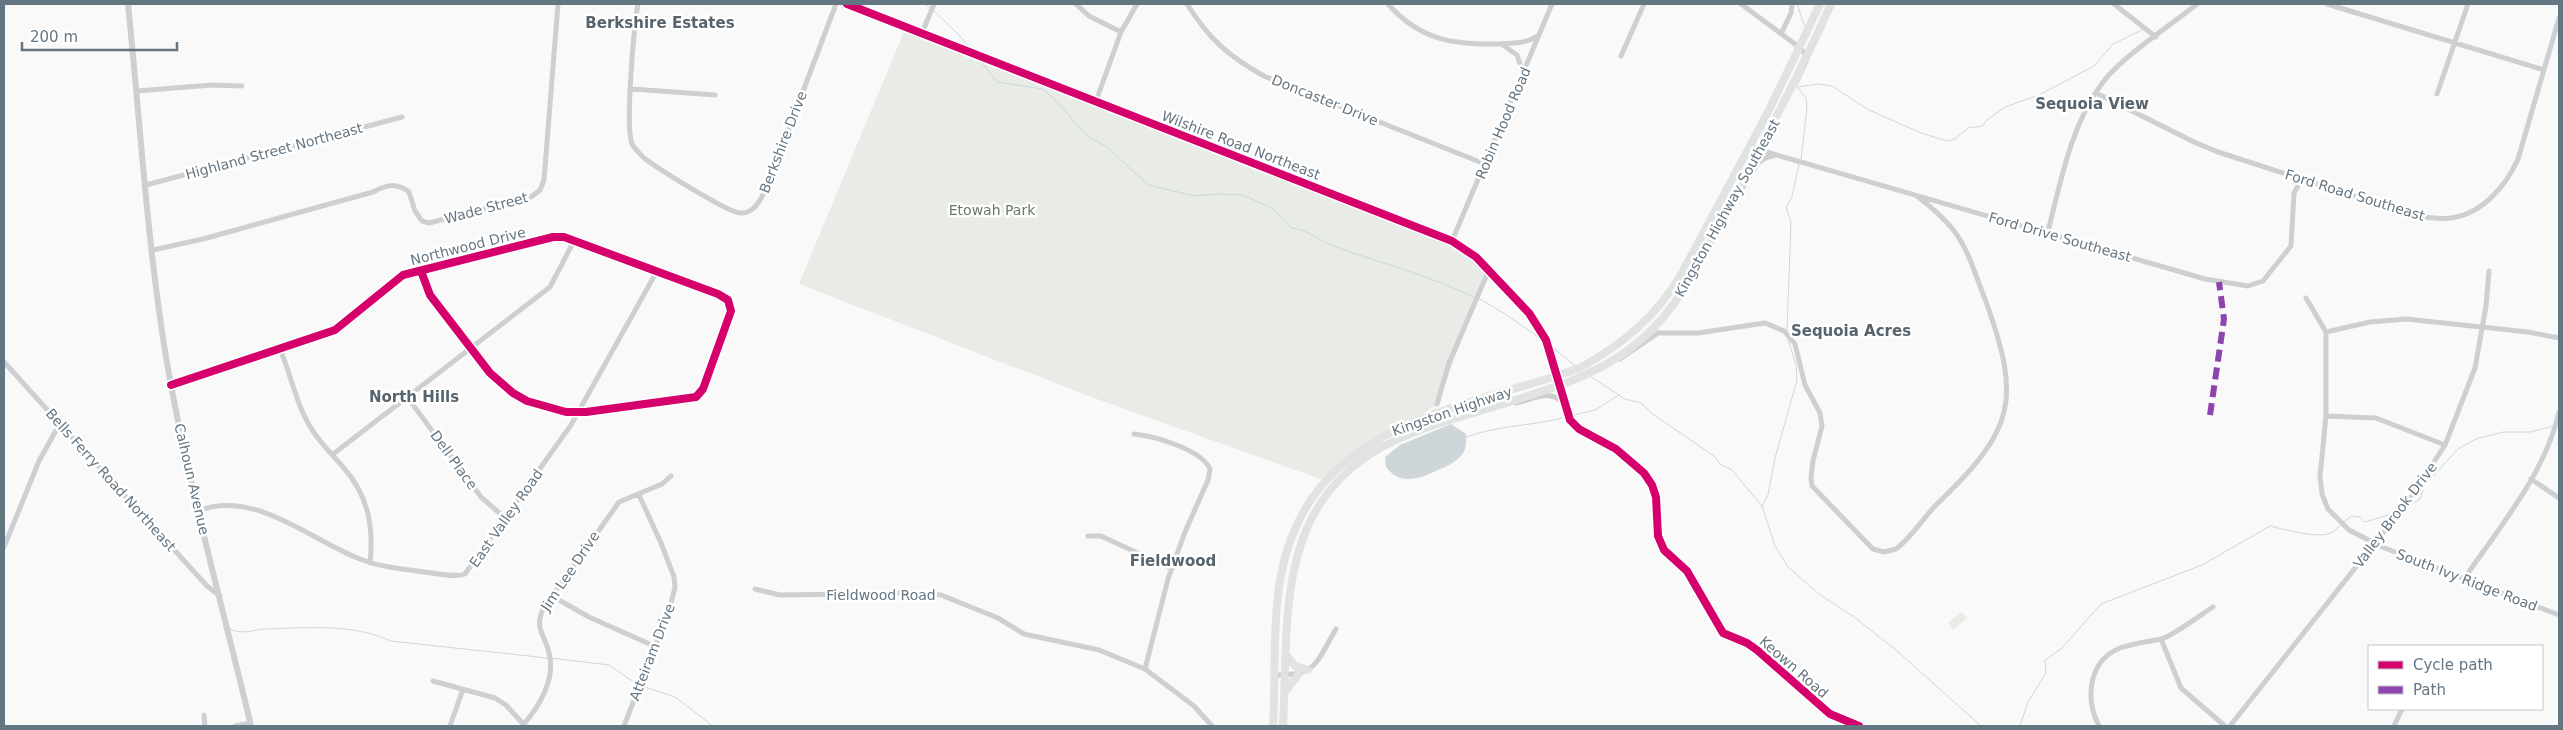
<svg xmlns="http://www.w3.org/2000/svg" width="2563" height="730" font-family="'DejaVu Sans',sans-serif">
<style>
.green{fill:#e8ebe6}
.water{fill:#ced6d9}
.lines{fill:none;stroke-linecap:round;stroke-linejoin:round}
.stream{stroke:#ced6d9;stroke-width:1}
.minor{stroke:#cecfd0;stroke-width:5}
.tertiary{stroke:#cecfd0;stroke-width:6}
.secondary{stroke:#e1e2e2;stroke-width:8}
.quiet{stroke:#8e44ad;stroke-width:6;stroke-dasharray:12 6;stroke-linecap:butt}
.cycleway-casing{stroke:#fff;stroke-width:11}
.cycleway{stroke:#d6006c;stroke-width:8}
.labels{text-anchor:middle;stroke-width:5;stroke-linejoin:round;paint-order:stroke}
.street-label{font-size:14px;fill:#657683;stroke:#fff}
.park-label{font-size:14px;fill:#687a64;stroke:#fff}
.neighbourhood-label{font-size:15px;font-weight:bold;fill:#57646e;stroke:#fff}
</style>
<rect width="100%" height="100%" fill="#f9f9f9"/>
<path class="green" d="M906,27L1461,245L1488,272L1437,404L1326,481L1094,398L799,284Z
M1962,612L1967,618L1953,630L1948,623Z"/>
<path class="water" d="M1451,424L1466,434C1466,441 1467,447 1463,453C1457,462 1447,466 1438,470C1419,479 1400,486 1386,467L1385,457L1400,445Z"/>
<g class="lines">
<path class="stream" d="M925,4L931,9
M1797,4L1805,27
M934,11L957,33L973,51
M978,58L997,82L1043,89L1057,102L1087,136L1107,147L1148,185L1195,196L1216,194L1243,195L1273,209L1291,228C1305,228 1320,241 1333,246C1380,263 1428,275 1474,297
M1797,86L1809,60
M1797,87L1806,98L1807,108L1801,160
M1797,87L1818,84L1832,86L1869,110L1921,133L1947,141L1955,139L1968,128L1982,126L1987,120L2005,107L2039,95L2094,66L2113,44L2142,30
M1478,298L1505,314L1544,341
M1787,331L1791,222L1786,207L1792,197L1799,164
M1551,346L1575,366
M1590,376L1625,399L1641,403L1654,415L1714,456L1721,465L1731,469L1762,506L1775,546L1788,567L1819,594L1854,617L1896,650L1981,726
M1570,416L1595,410L1619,395
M1466,437C1499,425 1533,426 1567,417
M1762,506L1768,495L1775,458L1797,380L1796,364L1788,340
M2405,508L2420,499L2424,486L2458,449L2476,439L2503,432H2530L2554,426
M2343,522L2352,516L2360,517L2365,522L2395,513
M230,629C241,635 253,630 264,629C307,628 351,623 391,641L547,658
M551,658L609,665L638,685
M642,686L675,697L713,726
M2020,726L2028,702L2046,673L2045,660L2061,649L2101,604L2202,565L2270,526C2282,529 2319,539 2331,533C2334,532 2337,528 2340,525"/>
<path class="minor" d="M638,4C634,27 625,126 632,144C635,149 640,154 644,158C657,168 727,212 740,213C754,214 761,199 766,189L836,4
M847,4L1452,241L1476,257L1529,313L1546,340L1570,420L1579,429L1616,449L1644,473L1652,485L1656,497L1658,536L1664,550L1687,571L1723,633L1747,643L1757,650L1830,714L1859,726
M1076,4L1089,16L1121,32
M1187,4C1209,39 1228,56 1264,76L1485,164
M1388,4C1420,40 1453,45 1499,44C1513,43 1527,44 1539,35
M1741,4L1799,47L1807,56
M2114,4L2156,37
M2327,4L2544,70
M922,33L934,4
M1781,34L1791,13L1792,4
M1503,45L1517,55L1523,73
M1621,56L1644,4
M632,89L715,95
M137,91L212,85L242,86
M2096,93L2194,142L2218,152L2420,217C2430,217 2441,220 2451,218C2482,214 2506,186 2518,159L2559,18
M2437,94L2468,4
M1096,101L1121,32L1137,4
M1749,147L2205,279L2248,286L2263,281L2291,246L2294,193L2301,180
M146,185L402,117
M1743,187C1753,174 1755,158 1773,156
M2048,231C2061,181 2071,124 2103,82C2124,55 2170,26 2197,4
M1452,241L1552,4
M153,250L203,239L373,192C386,185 396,182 409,192L415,211L422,221L429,223L531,197L540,190L544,180L558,4
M2306,298L2326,332V416L2320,476L2322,494L2328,509L2349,530L2382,547L2559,615
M2326,332L2370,322L2406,319L2528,332L2559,338
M280,349C291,375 296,404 311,428C319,442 332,454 343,467C368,495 374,526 370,563
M1620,359L1658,333H1698L1765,323L1784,331L1795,344L1805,385L1820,413L1822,426L1813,461L1811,478L1812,486L1873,549L1884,552L1896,549C1912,537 1923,518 1937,504C2015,429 2022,401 1985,299C1965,247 1964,232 1918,197
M4,362L207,586L220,596
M171,385L335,330L403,275L553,237H564L718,294L728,300L731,311L703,389L696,397L586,412H566L527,401L513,393L490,373L430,295L421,271
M408,398L481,497L505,518
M1516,403C1533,400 1549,388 1563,403
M1437,404L1449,363L1488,272
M2326,416L2376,418L2445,445
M1134,434C1154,436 1201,449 1210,469L1208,480L1185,532L1168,579L1145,669
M332,455L550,287L574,241
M2531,479L2559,498
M200,510C256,490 310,540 360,559C380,567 402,569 424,572C436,573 453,578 465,574L571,425L657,271
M1088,536H1101L1172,569
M4,547L39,461L60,423
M2464,579C2500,526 2545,474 2559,412
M755,589L780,595L914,593L941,595L998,618L1024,634L1099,650L1145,669L1194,706L1212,726
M552,596L589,617L654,646
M2161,639L2181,688L2225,726
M1275,675C1318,676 1316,662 1336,629
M433,681L495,698L506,705L525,726
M204,715L205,726
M523,725C539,707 556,679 549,653C545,634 534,630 543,609L619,502L662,484L671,476
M235,726L250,723
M450,726L463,689
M624,726L670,608L675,587L674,577L661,543L639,495
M2099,726C2085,699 2088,661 2120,648C2134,643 2147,642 2161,639C2171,637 2202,614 2213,607
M2230,726L2409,500L2445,445L2475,368L2486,306L2489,271
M2394,726L2402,709"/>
<path class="tertiary" d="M128,4C140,121 147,241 166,357C187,481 222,604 251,726"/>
<path class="secondary" d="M1286,655L1295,666L1308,670
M1285,692L1298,675
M1273,726C1276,677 1272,624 1281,575C1310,422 1459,411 1580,368C1623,344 1657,316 1682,273L1767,114L1820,4
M1283,726C1289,616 1273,499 1394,441C1429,424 1469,415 1506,403C1556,387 1603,374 1643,338C1683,303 1704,253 1729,207C1765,140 1800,73 1831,4"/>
<path class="quiet" d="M2210,415L2224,319L2219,282"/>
<g class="cycleway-casing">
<path id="cycleway" d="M847,4L1452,241L1476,257L1529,313L1546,340L1570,420L1579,429L1616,449L1644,473L1652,485L1656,497L1658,536L1664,550L1687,571L1723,633L1747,643L1757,650L1830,714L1859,726
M171,385L335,330L403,275L553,237H564L718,294L728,300L731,311L703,389L696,397L586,412H566L527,401L513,393L490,373L430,295L421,271"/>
</g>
<use href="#cycleway" class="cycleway"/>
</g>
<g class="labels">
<g class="street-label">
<text transform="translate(1325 100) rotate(22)" y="5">Doncaster Drive</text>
<text transform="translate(1503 123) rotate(-67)" y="5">Robin Hood Road</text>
<text transform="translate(783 142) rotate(-69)" y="5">Berkshire Drive</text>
<text transform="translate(1241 145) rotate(21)" y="5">Wilshire Road Northeast</text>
<text transform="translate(274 151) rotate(-15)" y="5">Highland Street Northeast</text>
<text transform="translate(2355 195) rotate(17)" y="5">Ford Road Southeast</text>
<text transform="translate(486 208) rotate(-15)" y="5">Wade Street</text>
<text transform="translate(1727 208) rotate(-61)" y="5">Kingston Highway Southeast</text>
<text transform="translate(2060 237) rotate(16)" y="5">Ford Drive Southeast</text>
<text transform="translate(468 246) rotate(-14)" y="5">Northwood Drive</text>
<text transform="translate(1452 411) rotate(-19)" y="5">Kingston Highway</text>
<text transform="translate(454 460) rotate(54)" y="5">Dell Place</text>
<text transform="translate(192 479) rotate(77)" y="5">Calhoun Avenue</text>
<text transform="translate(111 480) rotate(48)" y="5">Bells Ferry Road Northeast</text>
<text transform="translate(2395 515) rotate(-53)" y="5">Valley Brook Drive</text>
<text transform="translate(506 518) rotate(-55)" y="5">East Valley Road</text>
<text transform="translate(570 571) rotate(-56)" y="5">Jim Lee Drive</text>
<text transform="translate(2467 580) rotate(21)" y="5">South Ivy Ridge Road</text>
<text x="881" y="600">Fieldwood Road</text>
<text transform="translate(652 652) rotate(-69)" y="5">Atteiram Drive</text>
<text transform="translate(1794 667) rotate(41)" y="5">Keown Road</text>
</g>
<g class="park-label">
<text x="992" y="215">Etowah Park</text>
</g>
<g class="neighbourhood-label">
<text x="660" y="28">Berkshire Estates</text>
<text x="2092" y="109">Sequoia View</text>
<text x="1851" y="336">Sequoia Acres</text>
<text x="414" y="402">North Hills</text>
<text x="1173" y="566">Fieldwood</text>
</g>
</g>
<rect width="2563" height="730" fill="none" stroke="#657683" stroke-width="10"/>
<rect x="2368" y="645" width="175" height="65" fill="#ffffff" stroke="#c1c8cd"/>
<rect x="2378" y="661" width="25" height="8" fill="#d6006c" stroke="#c1c8cd"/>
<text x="2413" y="670" font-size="15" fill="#657683">Cycle path</text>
<rect x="2378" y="686" width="25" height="8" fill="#8e44ad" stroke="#c1c8cd"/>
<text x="2413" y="695" font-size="15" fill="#657683">Path</text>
<path d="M22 42v8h155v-8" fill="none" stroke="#657683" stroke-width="2.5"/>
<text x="30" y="42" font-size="15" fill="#657683" stroke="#ffffff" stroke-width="4" paint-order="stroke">200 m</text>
</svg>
